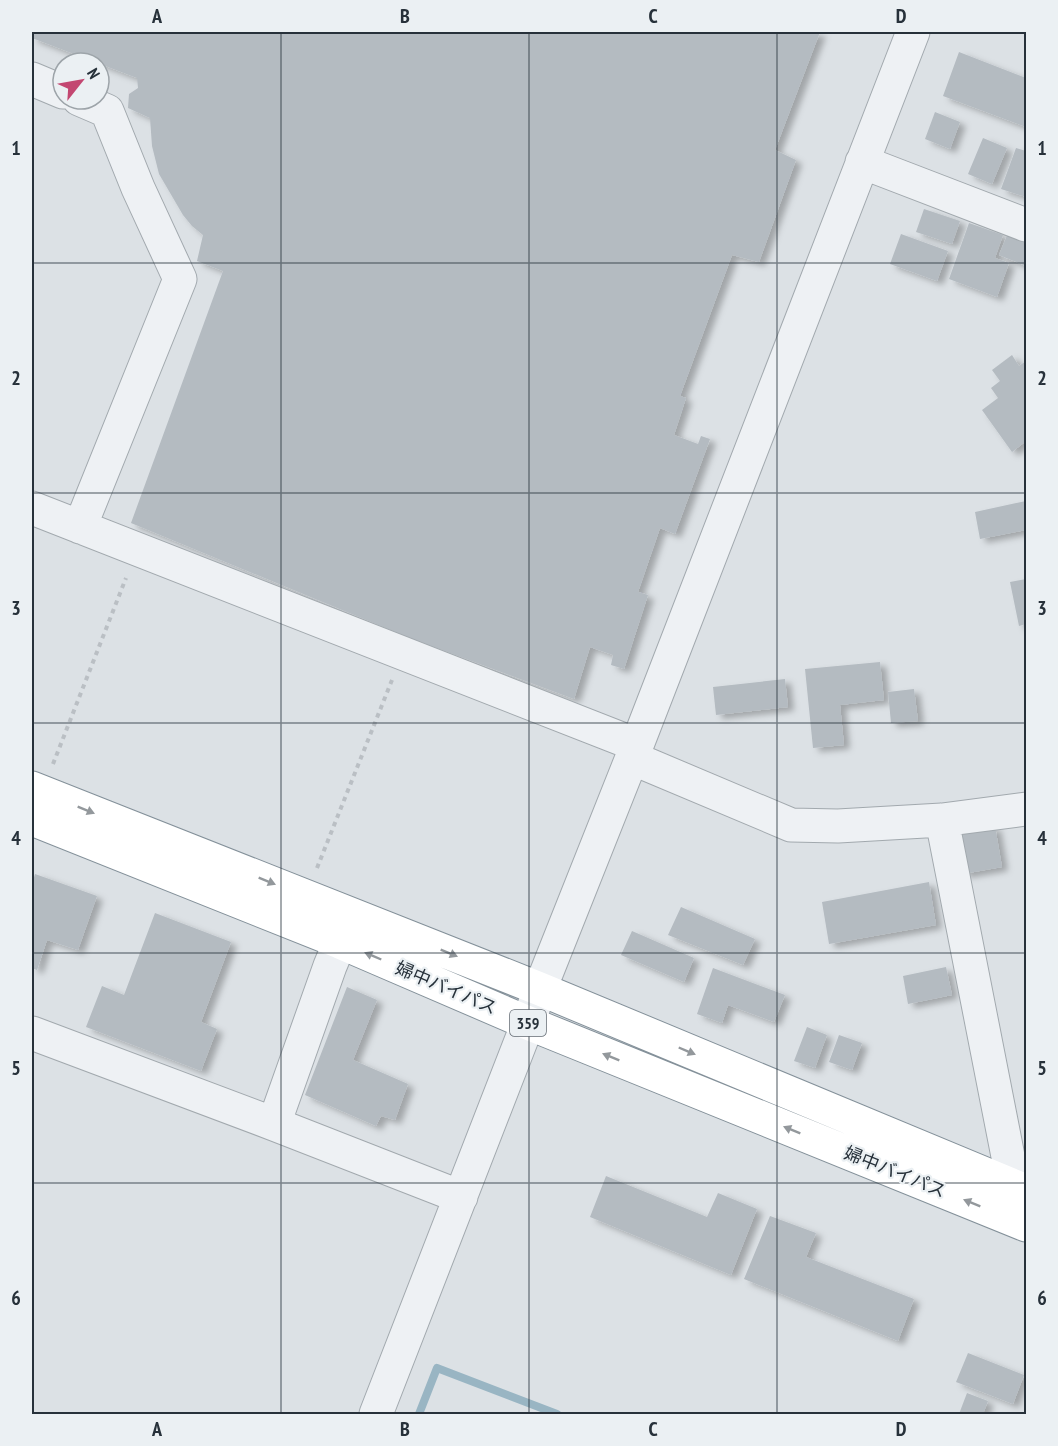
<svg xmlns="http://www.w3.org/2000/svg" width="1058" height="1446" font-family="'PT Sans Narrow','Noto Sans JP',sans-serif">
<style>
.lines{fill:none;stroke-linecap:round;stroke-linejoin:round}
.stream{stroke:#99b5c3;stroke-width:8}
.building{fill:#b4bbc1;filter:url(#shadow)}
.minor-casing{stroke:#a2a9ae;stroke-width:35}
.highway-casing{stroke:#84919a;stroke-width:35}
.path{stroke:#babfc4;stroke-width:4;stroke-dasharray:4.5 4.5;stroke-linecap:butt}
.minor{stroke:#eef1f4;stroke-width:33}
.highway{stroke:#fff;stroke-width:33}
.oneway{fill:#93989c}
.grid{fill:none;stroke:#27313a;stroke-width:1.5;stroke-opacity:0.55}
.labels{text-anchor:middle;stroke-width:4.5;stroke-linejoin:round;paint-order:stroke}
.shield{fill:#ebf0f3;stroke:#626a72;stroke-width:1.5}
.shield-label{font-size:16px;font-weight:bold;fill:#27313a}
.street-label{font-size:18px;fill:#27313a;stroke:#ebf0f3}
.neatline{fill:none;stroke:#27313a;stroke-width:2}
.grid-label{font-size:20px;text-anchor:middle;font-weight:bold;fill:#27313a}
</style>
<defs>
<filter id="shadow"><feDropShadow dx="6" dy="4" stdDeviation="3" flood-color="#0004"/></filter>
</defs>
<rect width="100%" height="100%" fill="#dce1e5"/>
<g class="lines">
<path class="stream" d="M419,1414L437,1368L557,1414"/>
</g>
<path class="building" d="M32,32H820L775,150L796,160L759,262L732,255L680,396L686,398L674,435L698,444L701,436L710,439L675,534L660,528L638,592L648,595L624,669L611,665L613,655L590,647L574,699L410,638L131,523L223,271L197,261L203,235L192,226L183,215L159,174L152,146L150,118L128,108L129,94L138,88L137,78L32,38Z
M959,52L1026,78V127L943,96Z
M935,112L960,122L950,149L925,139Z
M983,138L1007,148L992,184L968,174Z
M1016,148L1026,151V197L1001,189Z
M924,209L960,221L952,244L916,232Z
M969,223L1003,235L995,258L1009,263L997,297L949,279Z
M1008,233L1026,241V266L999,255Z
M901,234L948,251L937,281L890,264Z
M1012,355L1019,366L1026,361V441L1012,452L982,410L998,398L991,388L1000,381L992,370Z
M1026,501V530L980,539L975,512Z
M1026,579V624L1019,626L1010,582Z
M880,662L884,700L840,705L844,745L813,748L805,669Z
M785,679L788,707L716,715L713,687Z
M914,689L918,721L891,723L888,692Z
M995,826L1002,867L963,874L956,833Z
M35,874L97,896L78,950L47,940L37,970L32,968V884Z
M929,882L936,925L829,944L822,902Z
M681,907L755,939L743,965L668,935Z
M155,913L231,942L201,1022L217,1029L201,1071L86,1027L102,986L124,995Z
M632,931L694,958L684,982L621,955Z
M946,967L952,995L908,1004L903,976Z
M713,968L785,995L774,1022L728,1005L722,1023L697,1014Z
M347,987L377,1000L353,1060L408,1084L395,1120L381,1116L376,1126L305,1095Z
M807,1027L827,1035L815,1068L794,1061Z
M839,1035L862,1043L852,1070L829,1062Z
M606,1176L707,1217L718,1193L757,1209L731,1275L590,1217Z
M770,1216L816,1233L806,1257L914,1299L898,1341L744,1279Z
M968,1353L1024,1375L1013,1404L956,1382Z
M967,1393L988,1401L983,1414H959Z"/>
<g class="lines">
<g class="minor-casing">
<path id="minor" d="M32,79L63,92
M79,99L107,111L138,188L180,279L80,527
M862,162L1026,225
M32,508L637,745
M632,758L791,825L838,826L942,820L1026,809
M942,820L1014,1187
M32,1033L274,1124L461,1197
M274,1124L330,966L340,942
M376,1414L528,1023L540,989L637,745L913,32"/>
</g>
<g class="highway-casing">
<path id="highway" d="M32,788L540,989L1026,1191
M32,819L340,942L528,1023L1026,1225"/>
</g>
<path class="path" d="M53,764L126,578
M317,868L392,680"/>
<use href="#minor" class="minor"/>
<use href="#highway" class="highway"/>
</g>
<defs><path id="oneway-solid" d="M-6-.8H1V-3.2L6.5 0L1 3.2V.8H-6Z" transform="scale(1.5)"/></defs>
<g class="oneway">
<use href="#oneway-solid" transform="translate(86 810) rotate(22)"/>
<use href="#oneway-solid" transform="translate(267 881) rotate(22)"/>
<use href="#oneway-solid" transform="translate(449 953) rotate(22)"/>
<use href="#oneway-solid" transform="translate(373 956) rotate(-157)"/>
<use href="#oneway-solid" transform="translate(687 1051) rotate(23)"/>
<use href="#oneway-solid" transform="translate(611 1057) rotate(-158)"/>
<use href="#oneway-solid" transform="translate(792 1130) rotate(-158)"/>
<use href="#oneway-solid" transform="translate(972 1203) rotate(-158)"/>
</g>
<path class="grid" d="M281,32V1414M529,32V1414M777,32V1414M32,263H1026M32,493H1026M32,723H1026M32,953H1026M32,1183H1026"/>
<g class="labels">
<rect class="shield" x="510" y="1010" width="36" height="26" rx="4.5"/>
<g class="shield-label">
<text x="528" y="1029">359</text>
</g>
<g class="street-label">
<text transform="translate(446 988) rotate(23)" y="6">婦中バイパス</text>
<text transform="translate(895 1172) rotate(22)" y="6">婦中バイパス</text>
</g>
</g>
<rect width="1058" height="1446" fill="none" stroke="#ebf0f3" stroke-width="66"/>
<g transform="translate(81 81) rotate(59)"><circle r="28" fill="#ebf0f3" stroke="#9da4a9" stroke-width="1.5"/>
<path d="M0-4.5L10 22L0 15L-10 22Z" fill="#c34771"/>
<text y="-9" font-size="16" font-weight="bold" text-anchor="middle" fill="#27313a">N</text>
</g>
<rect x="33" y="33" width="992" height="1380" class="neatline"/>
<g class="grid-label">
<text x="157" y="23">A</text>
<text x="405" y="23">B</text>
<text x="653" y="23">C</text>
<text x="901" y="23">D</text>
<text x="16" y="155">1</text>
<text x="1042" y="155">1</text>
<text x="16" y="385">2</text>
<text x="1042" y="385">2</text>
<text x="16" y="615">3</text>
<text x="1042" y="615">3</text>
<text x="16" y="845">4</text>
<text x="1042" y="845">4</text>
<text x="16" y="1075">5</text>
<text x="1042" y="1075">5</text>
<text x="16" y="1305">6</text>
<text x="1042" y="1305">6</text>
<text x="157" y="1436">A</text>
<text x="405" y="1436">B</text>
<text x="653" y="1436">C</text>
<text x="901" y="1436">D</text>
</g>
</svg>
